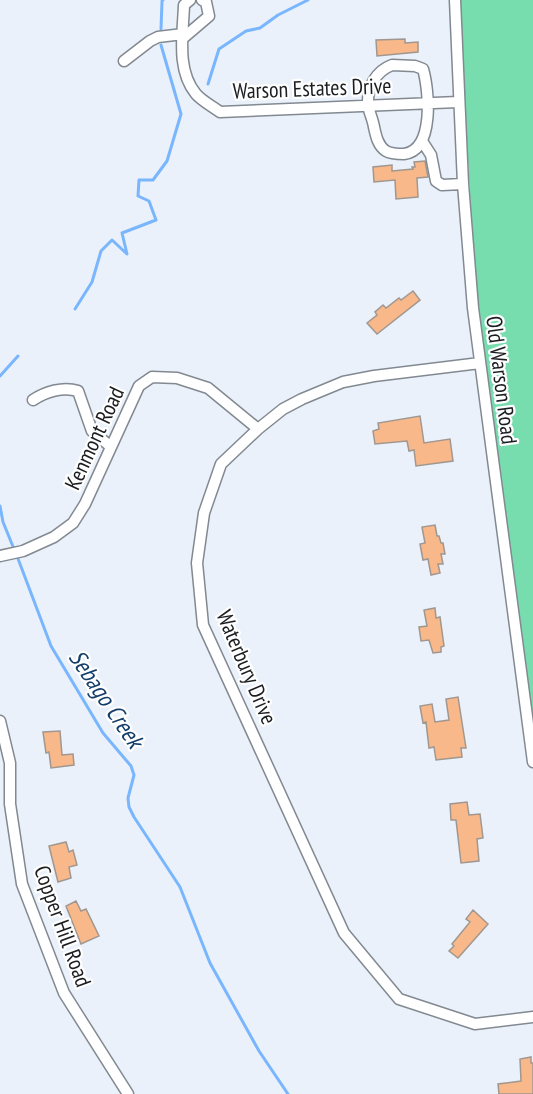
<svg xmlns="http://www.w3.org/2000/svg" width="533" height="1094" font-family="'PT Sans Narrow',sans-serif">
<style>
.green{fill:#77ddaf}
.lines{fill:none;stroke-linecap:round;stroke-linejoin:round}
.stream{stroke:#79b6fd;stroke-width:3}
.building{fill:#f9b889;stroke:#a09790;stroke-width:1.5}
.minor-casing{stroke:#828991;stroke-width:13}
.minor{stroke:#fff;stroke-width:10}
.labels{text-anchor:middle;stroke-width:4.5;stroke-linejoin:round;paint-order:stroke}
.street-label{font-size:22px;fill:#1b1d20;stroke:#fefefe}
.water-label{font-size:24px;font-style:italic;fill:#133d6a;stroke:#fefefe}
</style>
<rect width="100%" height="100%" fill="#eaf1fa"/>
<path class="green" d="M459,0H533V720L475,284Z"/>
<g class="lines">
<path class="stream" d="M161,29L162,1L163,0
M208,84L219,49L246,31L260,28L278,15L308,0
M75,309L92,282L101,251L112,240L127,254L122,233L156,220L149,201L138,196L139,180H153L167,161L181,114L161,45
M0,376L18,356
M0,506L3,522L14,549
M17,556L51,646L103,733L131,766L134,775L128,798L129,807L134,817L180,887L210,963L259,1051L288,1094"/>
</g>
<path class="building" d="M405,39V43L418,42V52L377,56L376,40Z
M425,161L428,177L417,178L418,197L396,199L395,180L374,182L373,167L392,165V171L413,169L412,167H415L414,162Z
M413,291L420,300L377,334L367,323L377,315L375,312L383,305L386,308L399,298L401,300Z
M420,416L424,443L450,439L453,461L416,466L414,450L409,451L407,441L375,444L373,431L379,429L378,423Z
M435,525L437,536H439L441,543H443L445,554H441L443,564H438L440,573L431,575L428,559L423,560L420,544L425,543L422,527Z
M435,608L436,618L440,617L444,646L441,647V652L433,653L429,640L421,641L419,627L427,626L424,610Z
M458,697L466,748H461L462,757L436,760L434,747L429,748L426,722L423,723L420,706L432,704L435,722L449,720L446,699Z
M60,731L62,755L73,754L74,765L51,768L49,752L46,753L43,732Z
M467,802L469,815L480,814L483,838L477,839L479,861L461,863L456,820H451L450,804Z
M66,842L69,852L73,850L77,865L69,867L71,878L58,882L49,846Z
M76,901L81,911L86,909L99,936L81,944L66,906Z
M473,910L488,924L458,958L449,951L454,946L452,944L470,922L466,919Z
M531,1057V1063H533V1094H499L498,1084L521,1081L520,1059Z"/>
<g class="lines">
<g class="minor-casing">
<path id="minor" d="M190,0L184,5C183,34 176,70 196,94C202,101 212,106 220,112L458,102
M455,0L463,184L473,308L533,762
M182,39L209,16L206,2L202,0
M124,61L150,41L158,37L183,34
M392,65L415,66L423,69C429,90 435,150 404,154C399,154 391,154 386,151C378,146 376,136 374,127C373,120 369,112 368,105C367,87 376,71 392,65Z
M422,141L431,155L436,181L442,185L463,184
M480,363L374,376L343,382L302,399L283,409L258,429L221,464L204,513L197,563L203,625L344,933L399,999L475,1024L533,1017
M33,400C45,392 63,386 78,391L92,431L111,447
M0,556L23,551L54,537L73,523L85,504L139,386L152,377L177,378L208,388L258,429
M0,721L10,763V804L22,884L64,993L128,1094"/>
</g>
<use href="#minor" class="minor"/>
</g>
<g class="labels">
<g class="street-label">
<text transform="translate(312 88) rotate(-2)" y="8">Warson Estates Drive</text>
<text transform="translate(502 380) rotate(83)" y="8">Old Warson Road</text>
<text transform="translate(94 438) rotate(-65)" y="8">Kenmont Road</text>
<text transform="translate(247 667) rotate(67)" y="8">Waterbury Drive</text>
<text transform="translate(63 926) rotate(70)" y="8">Copper Hill Road</text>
</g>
<g class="water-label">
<text transform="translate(106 699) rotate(56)" y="8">Sebago Creek</text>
</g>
</g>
</svg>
